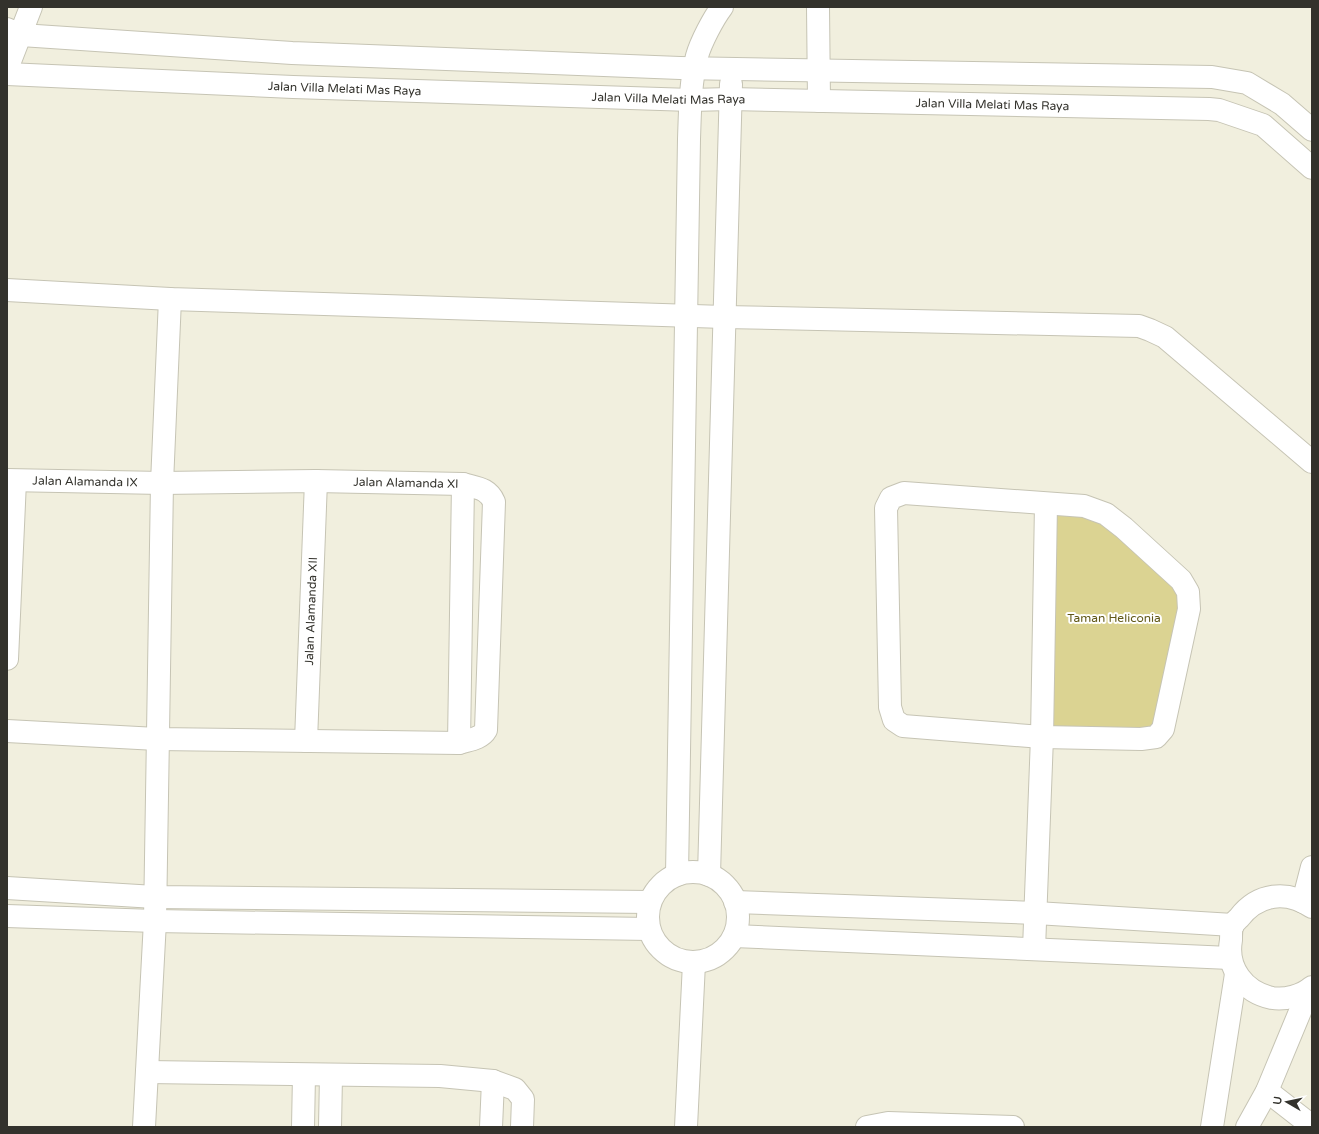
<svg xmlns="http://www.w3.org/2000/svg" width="1319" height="1134" font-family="'Varela Round',sans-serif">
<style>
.green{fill:#dbd392}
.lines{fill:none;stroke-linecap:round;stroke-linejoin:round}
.minor-casing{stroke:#c6c4b4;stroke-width:24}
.minor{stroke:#fff;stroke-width:22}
.labels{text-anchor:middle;stroke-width:4;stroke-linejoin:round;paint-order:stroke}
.street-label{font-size:12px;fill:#33322c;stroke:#fff}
.park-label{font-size:12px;fill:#615818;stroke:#fff}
</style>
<rect width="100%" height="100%" fill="#f1efde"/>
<path class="green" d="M1046,504L1084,506L1181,580L1189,609L1156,737H1042Z"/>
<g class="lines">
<g class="minor-casing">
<g id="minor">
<path d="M818,7L819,101"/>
<path d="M7,29L21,35L292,53L680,68L1212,77L1247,83L1282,104L1312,130"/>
<path d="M7,69L31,7"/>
<path id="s1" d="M7,74L293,87L691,100L730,99L1209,109L1219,110L1263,125L1312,168"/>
<path d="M7,290L170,299L724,317L1139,326L1150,330L1165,337L1312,462"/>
<path id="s2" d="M7,480L162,483L316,481L463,484C477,488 488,488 494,502L486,730C481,739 468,740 459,743L157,739L7,731"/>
<path d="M904,493L1084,506L1106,514L1124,528L1181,580L1188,592L1189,609L1163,729L1156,737L1141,739L1042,737L903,726L894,720L890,707L886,508L891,498Z"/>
<path d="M7,659L15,481"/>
<path id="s3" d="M306,741L316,481"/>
<path d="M459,743L463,484"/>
<circle cx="693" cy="917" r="45"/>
<path d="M677,875L689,139C690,112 690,83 697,56C701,42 713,19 722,7"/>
<path d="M709,875L731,84"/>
<path d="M7,888L155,897L650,902"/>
<path d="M735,902L1036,913L1233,925"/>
<path d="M1303,902L1312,867"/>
<path d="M1312,907C1287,890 1258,893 1239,918C1237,920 1234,922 1233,925C1231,928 1231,935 1231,940C1226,968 1244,992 1272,998C1285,1000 1302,996 1312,987"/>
<path d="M7,916L155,921L649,929"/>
<path d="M734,936L1230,958"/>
<path d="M1034,949L1042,737L1046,504"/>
<path d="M147,1072L440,1076L493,1081L515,1089L523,1099L522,1127"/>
<path d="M1267,1091L1312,1126"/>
<path d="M144,1127L155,921L162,483L170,299"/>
<path d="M303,1127L304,1075"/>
<path d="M330,1127L331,1076"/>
<path d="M491,1127L493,1081"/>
<path d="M686,1127L694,963"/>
<path d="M867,1127L888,1123L1013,1127"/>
<path d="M1212,1127L1236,974"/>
<path d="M1247,1127L1267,1091L1309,990"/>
</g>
</g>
<use href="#minor" class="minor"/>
</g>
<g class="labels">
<g class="street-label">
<text dy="4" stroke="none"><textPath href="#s1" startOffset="338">Jalan Villa Melati Mas Raya</textPath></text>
<text dy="4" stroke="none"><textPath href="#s1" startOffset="662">Jalan Villa Melati Mas Raya</textPath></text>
<text dy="4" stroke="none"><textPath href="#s1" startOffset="986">Jalan Villa Melati Mas Raya</textPath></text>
<text dy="4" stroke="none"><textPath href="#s2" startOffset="78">Jalan Alamanda IX</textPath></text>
<text dy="4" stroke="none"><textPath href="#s2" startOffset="399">Jalan Alamanda XI</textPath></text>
<text dy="4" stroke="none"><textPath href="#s3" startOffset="130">Jalan Alamanda XII</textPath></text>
</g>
<g class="park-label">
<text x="1114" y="622">Taman Heliconia</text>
</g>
</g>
<rect width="1319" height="1134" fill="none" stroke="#33322c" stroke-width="16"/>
<g transform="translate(1287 1102) rotate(279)" stroke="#ffffff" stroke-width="3" paint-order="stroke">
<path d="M0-3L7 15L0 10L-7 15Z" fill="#33322c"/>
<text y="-6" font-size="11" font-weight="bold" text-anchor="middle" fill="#33322c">U</text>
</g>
</svg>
